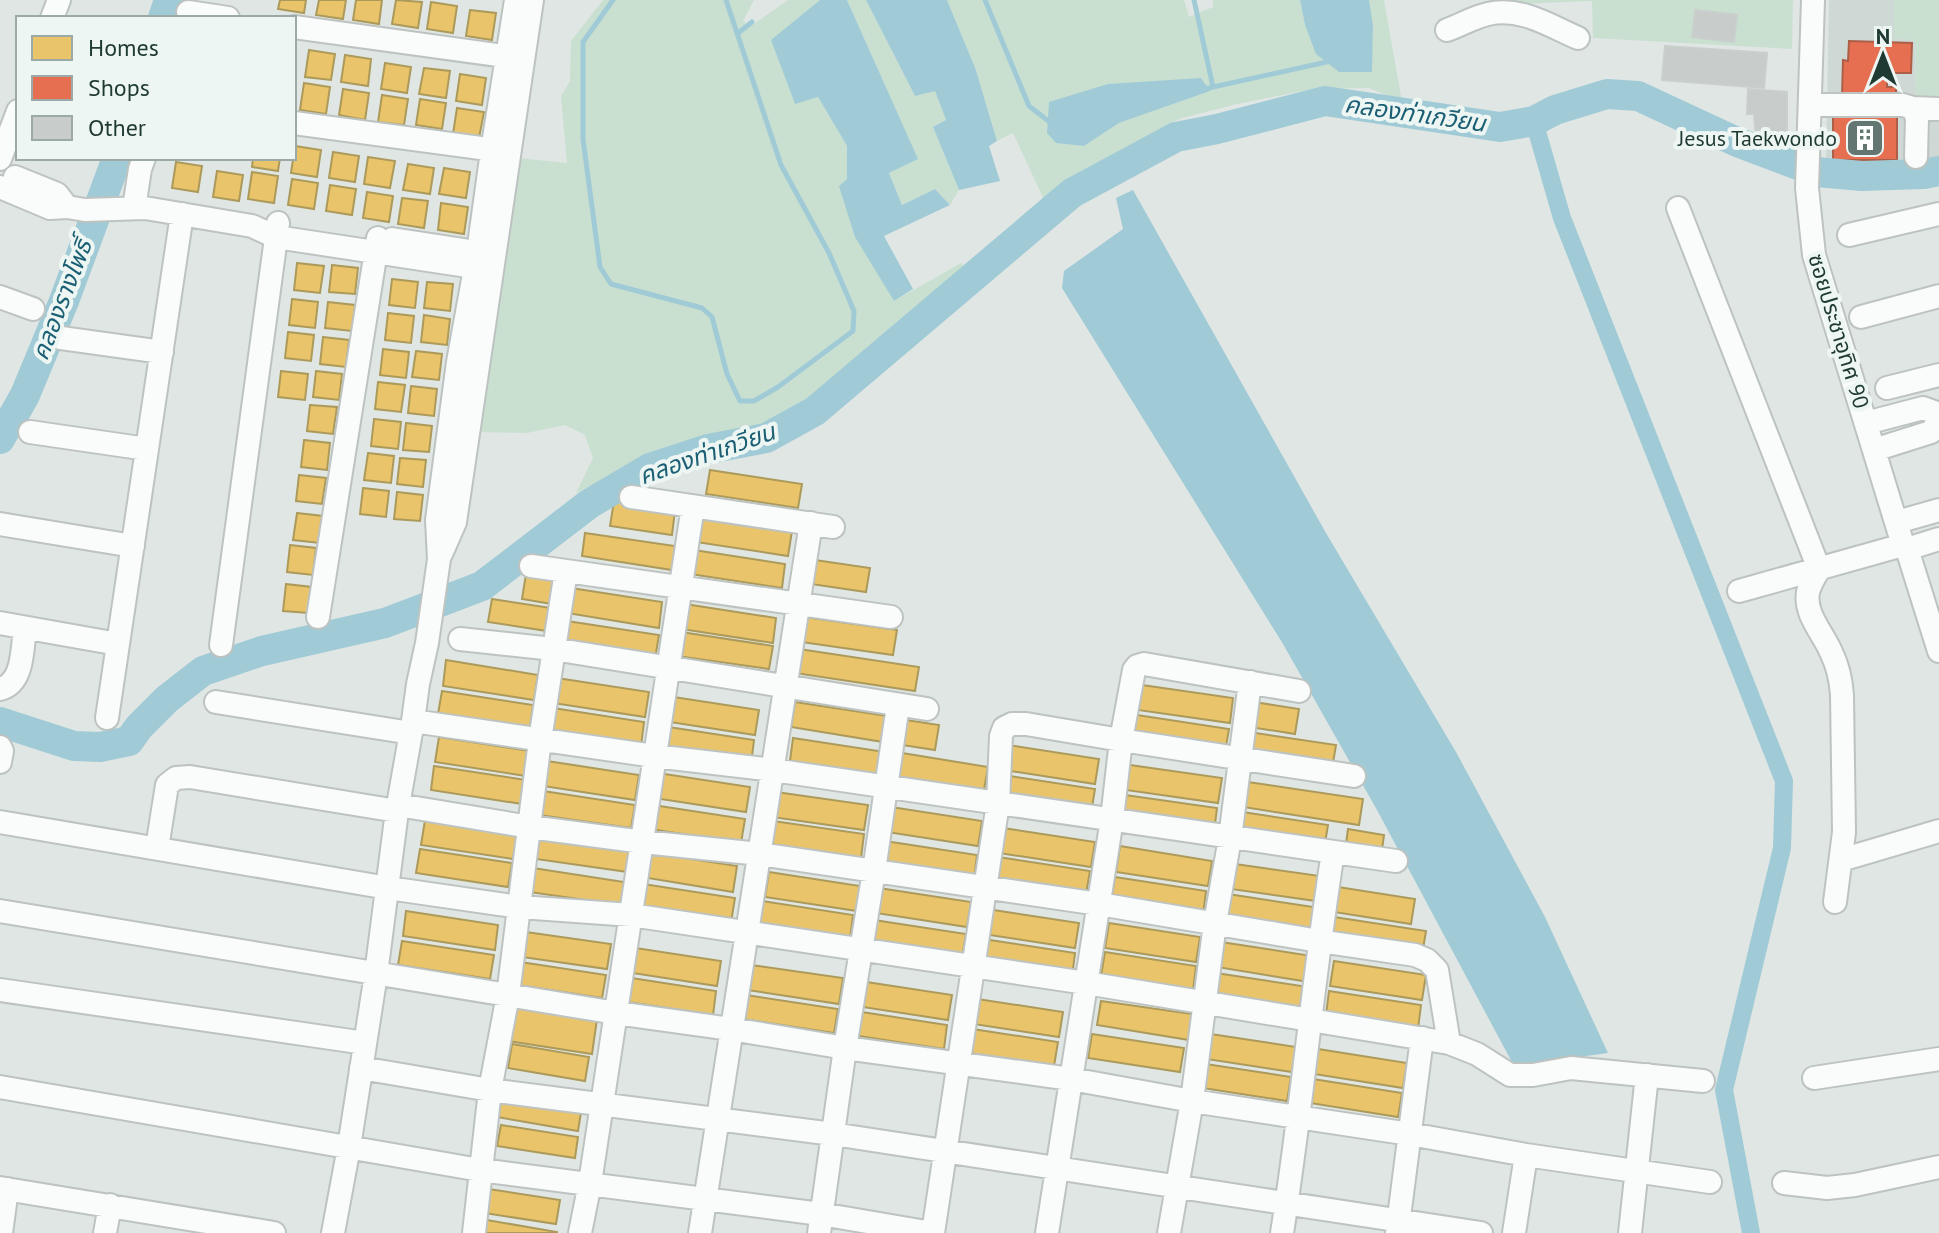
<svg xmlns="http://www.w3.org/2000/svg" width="1939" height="1233" font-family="'PT Sans','Noto Sans Thai',sans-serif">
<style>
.built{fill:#ced8d4}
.green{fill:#c9e0d1;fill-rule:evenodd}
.water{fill:#a0cbd6}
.homes{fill:#e9c46a;stroke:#ac9a5a;stroke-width:2}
.shops{fill:#e76f51;stroke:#ab5f48;stroke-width:2}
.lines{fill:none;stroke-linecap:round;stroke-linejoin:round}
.stream{stroke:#a0cbd6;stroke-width:5}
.canal{stroke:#a0cbd6;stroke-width:18}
.river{stroke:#a0cbd6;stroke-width:30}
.building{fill:#c8cdcb;stroke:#c9cfcd;stroke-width:2}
.minor-casing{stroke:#bdc3c1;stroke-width:26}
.minor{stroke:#fafbfb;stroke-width:22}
.labels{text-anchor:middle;stroke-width:8;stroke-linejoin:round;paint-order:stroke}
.poi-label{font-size:22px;fill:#1f3933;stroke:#edf6f2;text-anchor:end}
.street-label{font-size:22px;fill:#1f3933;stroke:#edf6f2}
.water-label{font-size:24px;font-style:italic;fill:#1a5f74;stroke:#edf6f2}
</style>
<rect width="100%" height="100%" fill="#e0e6e4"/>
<path class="built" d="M1829,0H1894V38L1915,40L1916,100L1939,102V159L1873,164H1826Z"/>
<path class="green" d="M603,0H754L743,21L751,26L788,0H820L772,41L818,97L847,146V179L894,301L961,263L974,273L895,335L881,337L786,418L749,434L654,454L576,493L593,458L585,435L565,425L527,433L477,432L518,158L567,163L561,96L570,81L571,41Z
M847,0H866L915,96L935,90L946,120L933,127L959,190L950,205L935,189L902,205L889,173L917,158Z
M947,0H1184L1189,17L1213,7V0H1300L1305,25L1371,72L1373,25L1369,0H1384L1402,102L1369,88L1312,89L1237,104L1179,119L1116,153L1046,204L1013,133L997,141L976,70ZM1108,84L1209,91L1119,123L1084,146Z
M1492,0H1793L1792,49L1593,38L1592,1L1492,5Z
M1894,0H1939V102L1916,100L1915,41L1894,38Z"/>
<path class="water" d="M820,0H847L918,159L889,173L902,205L935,189L950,205L884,236L913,289L894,301L855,237L839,186L847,179V146L818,97L795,104L771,40Z
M866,0H947L976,70L997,141L989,146L1000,181L959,190L933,127L946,120L935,91L915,96Z
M1300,0H1369L1373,25L1372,72H1339L1316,54L1305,25Z
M1201,78L1210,91L1119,123L1084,146L1056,143L1047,133L1049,102L1108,84Z
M1133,190L1326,533L1456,752L1545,917L1608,1053L1514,1066L1377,810L1283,644L1062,288L1064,271L1123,229L1116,198Z"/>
<path class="homes" d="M280,0H306L304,13L278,9Z
M319,0H346L343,19L316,15Z
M356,0H382L379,24L353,20Z
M396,0L422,2L418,28L392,24Z
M431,2L457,6L453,33L427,29Z
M470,10L496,13L492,40L466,36Z
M309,50L335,54L331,80L305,77Z
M345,55L371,59L368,86L341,82Z
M385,63L411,67L407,93L381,89Z
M424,68L450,71L446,98L419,94Z
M460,74L486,78L482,105L456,101Z
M304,83L330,87L326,114L300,110Z
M343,89L369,93L365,120L339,115Z
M382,95L408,99L404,125L378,122Z
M420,99L446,103L442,129L416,125Z
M457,108L484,112L479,138L453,134Z
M295,146L321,150L317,177L291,173Z
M333,152L359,156L355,182L329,178Z
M368,157L395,161L390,188L364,184Z
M253,158H280L278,171L252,167Z
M176,162L202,166L198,192L172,188Z
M408,164L434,168L430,194L403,190Z
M444,168L470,172L466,198L439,194Z
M217,171L243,175L239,201L213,197Z
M252,172L278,176L274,203L248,199Z
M292,179L318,183L314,209L288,205Z
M330,185L356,189L352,215L326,211Z
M367,192L393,196L389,222L363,218Z
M402,198L428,201L424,228L398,224Z
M441,203L468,207L464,234L438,230Z
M297,263L324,266L320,293L294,290Z
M332,265L358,268L355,294L329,292Z
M392,279L418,282L415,308L389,305Z
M427,282L453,284L450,311L424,308Z
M292,299L318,302L315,328L289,325Z
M328,302L355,305L352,331L325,328Z
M388,313L414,316L411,343L385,340Z
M424,315L450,319L447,345L421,342Z
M288,332L314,335L311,361L285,358Z
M323,337L349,340L346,367L320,364Z
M383,349L409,352L406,378L380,375Z
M416,351L442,354L439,380L412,377Z
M281,371L308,374L305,400L278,397Z
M316,371L342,374L339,400L313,397Z
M378,382L405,385L401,412L375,409Z
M411,386L437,389L434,416L408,413Z
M310,405L337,407L333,434L307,431Z
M374,419L401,422L398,449L371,446Z
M406,423L432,426L429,452L403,450Z
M304,440L330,443L327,470L301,467Z
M368,453L394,456L391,483L364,480Z
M400,458L426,460L423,487L397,484Z
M710,470L802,484L798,508L706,494Z
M299,475L326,478L322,504L296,501Z
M363,488L389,491L386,517L360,514Z
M397,492L423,495L420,521L394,519Z
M614,501L675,510L672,535L610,526Z
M297,513L323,516L320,543L293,540Z
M700,517L792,531L788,556L696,542Z
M585,533L675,546L672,570L582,556Z
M290,545L316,548L313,575L287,572Z
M694,550L785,564L782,588L690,574Z
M815,560L870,568L866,592L811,584Z
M526,574L555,579L552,604L522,599Z
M286,584L312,587L309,613L283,611Z
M571,588L662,602L659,628L567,613Z
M492,599L551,608L547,631L488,622Z
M685,604L776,618L773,643L681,629Z
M805,617L897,630L893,655L801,642Z
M567,621L659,635L655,659L563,645Z
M681,632L773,646L769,669L677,656Z
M799,649L919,667L915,691L795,673Z
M446,660L538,675L534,700L443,686Z
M557,678L649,692L645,717L553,703Z
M1142,685L1233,698L1230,723L1138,710Z
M442,691L533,705L530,728L438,714Z
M667,696L759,710L755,735L663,721Z
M795,702L887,716L883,742L791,727Z
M1254,702L1299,709L1295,734L1250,727Z
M553,708L644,722L641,746L549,732Z
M1137,715L1229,729L1225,752L1133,738Z
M906,720L939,725L935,750L902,745Z
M662,726L754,740L751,764L659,750Z
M1249,732L1336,745L1332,769L1246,756Z
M439,737L530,751L526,776L435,762Z
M793,738L885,752L881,776L790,761Z
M1008,745L1099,759L1095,784L1004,770Z
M896,752L988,767L984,790L893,776Z
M547,761L639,775L635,800L543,786Z
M1130,765L1222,778L1218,803L1126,790Z
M434,766L526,780L522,804L431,790Z
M658,773L750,787L746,812L654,798Z
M1003,775L1095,789L1091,813L999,799Z
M1241,781L1363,799L1359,825L1237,806Z
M543,791L635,805L631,828L539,815Z
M776,792L868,805L864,830L772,817Z
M1125,795L1217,808L1214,832L1122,818Z
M653,805L745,819L741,843L650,829Z
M891,807L982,821L978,846L887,832Z
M1236,811L1328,825L1324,849L1232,835Z
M425,820L517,834L513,859L421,845Z
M773,821L864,834L861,858L769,844Z
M1003,828L1095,842L1091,867L999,853Z
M1348,829L1384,835L1381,857L1345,852Z
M540,834L632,847L628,872L536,859Z
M885,841L977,855L974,879L882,865Z
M1120,846L1212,861L1208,886L1116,872Z
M420,849L512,863L508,887L416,873Z
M646,852L737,866L733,892L642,877Z
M998,857L1090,871L1086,894L994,881Z
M1235,864L1327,877L1323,902L1231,889Z
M533,868L624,882L621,905L529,892Z
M769,872L860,886L857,911L765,897Z
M1115,877L1206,891L1203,915L1111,901Z
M643,884L735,898L731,922L639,908Z
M1338,887L1415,899L1411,924L1334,912Z
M879,888L971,902L967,927L876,913Z
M1228,894L1320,908L1317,932L1225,918Z
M762,901L853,915L850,939L758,925Z
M987,909L1079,923L1075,948L983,934Z
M406,911L498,925L495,950L403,936Z
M1334,917L1426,931L1422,955L1330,941Z
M874,920L966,934L962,958L870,944Z
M1109,923L1200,937L1196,962L1105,948Z
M519,931L611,944L607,969L515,956Z
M983,939L1075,953L1072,977L980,963Z
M402,941L494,955L490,979L398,965Z
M1221,942L1312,956L1309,982L1217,967Z
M629,947L721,961L717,986L626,972Z
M1105,952L1196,966L1193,990L1101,976Z
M514,961L606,975L602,998L511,984Z
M1334,961L1426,975L1422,1000L1330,986Z
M751,965L843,978L839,1004L747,990Z
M1216,973L1308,987L1304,1010L1212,996Z
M625,977L716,991L713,1015L621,1001Z
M860,981L952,995L948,1020L856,1006Z
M1329,991L1421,1005L1418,1029L1326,1015Z
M746,995L838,1009L834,1033L743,1019Z
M971,998L1063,1012L1059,1037L967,1023Z
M1101,1001L1192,1014L1189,1040L1097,1025Z
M513,1005L597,1019L592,1054L508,1041Z
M855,1011L947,1025L944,1049L852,1035Z
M966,1028L1058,1042L1054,1066L963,1052Z
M1204,1033L1296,1047L1292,1072L1200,1058Z
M1092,1034L1184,1048L1180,1072L1088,1058Z
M512,1044L589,1057L585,1081L508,1068Z
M1318,1049L1407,1063L1403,1088L1314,1074Z
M1199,1063L1291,1077L1287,1101L1196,1087Z
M1313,1079L1402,1093L1398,1117L1310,1103Z
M501,1093L582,1106L578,1131L497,1117Z
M501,1125L578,1137L575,1158L497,1146Z
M482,1188L560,1200L556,1224L478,1212Z
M481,1219L557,1232V1233H479Z"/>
<path class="shops" d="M1849,41L1912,43L1911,73H1887V87H1896V99L1842,97L1843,60L1848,61Z
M1897,115V160H1833V116Z"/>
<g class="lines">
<path class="stream" d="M613,0L583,42V139L600,267L611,284L702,308L712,317L727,374L740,401H754L778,387L853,331L854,311L829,253L781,165L726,0
M985,0L1029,106L1051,123
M1194,0L1213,87
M737,34L752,22
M1204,89L1331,61"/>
<path class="canal" d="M1534,121L1562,218L1784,781L1782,848L1724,1090L1751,1233"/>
<path class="river" d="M163,18L169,0
M0,439L25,395L64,301L117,158
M0,722L74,746L100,747L129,741L139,727L167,699L203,671L262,651L385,623L482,586L589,504L650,468L708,449L766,438L815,411L1072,193L1176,137L1217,129L1325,101L1500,127L1534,121L1555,110L1607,94L1638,96L1737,142L1816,172L1862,176L1924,174L1939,171"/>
</g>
<path class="building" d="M1695,10L1737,15L1734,42L1692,37Z
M1665,46L1767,53L1764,88L1662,80Z
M1748,89L1787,92V148L1756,140L1754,114H1747Z"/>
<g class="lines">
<g class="minor-casing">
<path id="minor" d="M1813,0L1807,188L1814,255L1903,545L1907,549L1939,651
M188,12L228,18
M52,18L59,0
M294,27L519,58
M1447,30C1461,25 1474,17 1488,14C1520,6 1550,26 1578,38
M1810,105H1903L1913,108L1917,118L1916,157
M1913,108L1939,109
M294,123L503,151
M0,159L18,111
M15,177L57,194L67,207
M0,187L50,208L67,207L85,210L145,208L252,226L276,237L487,269
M134,208L140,169L144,158
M1678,208L1819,569C1815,576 1810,584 1808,592C1804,614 1823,633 1831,652C1838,666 1841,680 1842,695L1844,832L1835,902
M1849,235L1939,214
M392,239L464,250
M0,297L33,309
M1861,317L1939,296
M61,338L162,352
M1887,388L1939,375
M1866,423L1923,408L1939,414
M30,432L147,449
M1874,450L1931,432L1939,421
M631,497L833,527
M1897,522L1939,510
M0,524L133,546
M1907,549L1939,539
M441,554L455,522L532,0
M531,566L891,617
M1739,591L1903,545
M318,617L378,238
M0,623L118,644
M460,639L553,649L927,709
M221,645L278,223
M0,689C24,683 22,648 25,628
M216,702L411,733
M107,718L182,214
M413,721L654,756L773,770L1396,861
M0,747L2,751L0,762
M398,805L530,827L643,842L760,854L1099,904L1319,941L1415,955L1427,960L1437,970L1449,1043L1477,1054L1510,1075H1533L1571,1068L1703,1081
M0,822L388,888L520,907L631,915L1086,983L1449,1043
M157,848L167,785L176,778L190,777L397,811
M1841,860L1939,831
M0,911L616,1013L731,1029L845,1048L1071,1079L1192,1101L1410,1134L1526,1155L1710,1182
M0,990L365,1043
M361,1068L490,1090L833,1134L1481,1233
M1814,1078L1939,1059
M0,1087L480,1170L821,1214L932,1233
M1784,1183L1827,1188L1855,1185L1939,1167
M0,1188L274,1233
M1,1233L7,1189
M105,1233L110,1205
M333,1233L349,1147L376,974L397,811L413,721L418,684L427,643L439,559L437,520L458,362L478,252L492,151L516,0
M474,1233L490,1090L508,995L540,740L566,571
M580,1233L590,1183L693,506
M700,1233L811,523
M819,1233L845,1048L874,871L898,705
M933,1233L998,803L1001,736L1004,728L1012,724H1026L1121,740L1354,776
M1047,1233L1112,819L1121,740L1134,670L1137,666L1144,664L1299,691
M1169,1233L1192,1101L1215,923L1230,838L1250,682
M1282,1233C1302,1106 1313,979 1333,852
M1397,1233L1422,1038
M1514,1233L1526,1155
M1630,1233L1647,1075"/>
</g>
<use href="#minor" class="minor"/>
</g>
<defs>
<g id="building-square" transform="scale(2)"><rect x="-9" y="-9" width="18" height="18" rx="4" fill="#637671" stroke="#edf6f2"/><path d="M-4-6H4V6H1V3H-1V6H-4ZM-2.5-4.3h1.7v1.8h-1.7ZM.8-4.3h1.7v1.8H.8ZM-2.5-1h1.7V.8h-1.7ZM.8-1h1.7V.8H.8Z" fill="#fff"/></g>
</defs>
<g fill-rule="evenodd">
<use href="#building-square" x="1865" y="138"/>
</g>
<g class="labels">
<g class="poi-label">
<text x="1837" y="146">Jesus Taekwondo</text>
</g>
<g class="street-label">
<text transform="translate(1839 331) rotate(73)" y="8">ซอยประชาอุทิศ 90</text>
</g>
<g class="water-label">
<text transform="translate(1415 114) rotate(8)" y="8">คลองท่าเกวียน</text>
<text transform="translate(62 300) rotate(-69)" y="8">คลองรางโพธิ์</text>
<text transform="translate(707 454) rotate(-19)" y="8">คลองท่าเกวียน</text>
</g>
</g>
<rect x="16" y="16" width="280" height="144" fill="#edf6f2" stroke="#9baaa6" stroke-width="2"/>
<rect x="32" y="36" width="40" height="24" fill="#e9c46a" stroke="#9baaa6" stroke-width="2"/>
<text x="88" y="56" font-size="24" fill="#1f3933">Homes</text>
<rect x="32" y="76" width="40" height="24" fill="#e76f51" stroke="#9baaa6" stroke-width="2"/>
<text x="88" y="96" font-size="24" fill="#1f3933">Shops</text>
<rect x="32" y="116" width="40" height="24" fill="#c8cdcb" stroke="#9baaa6" stroke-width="2"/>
<text x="88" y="136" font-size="24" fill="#1f3933">Other</text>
<g transform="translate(1883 56)" stroke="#edf6f2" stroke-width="6" paint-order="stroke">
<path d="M0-6L14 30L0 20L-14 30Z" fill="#1f3933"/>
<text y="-12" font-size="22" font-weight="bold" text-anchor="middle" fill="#1f3933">N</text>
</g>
</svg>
